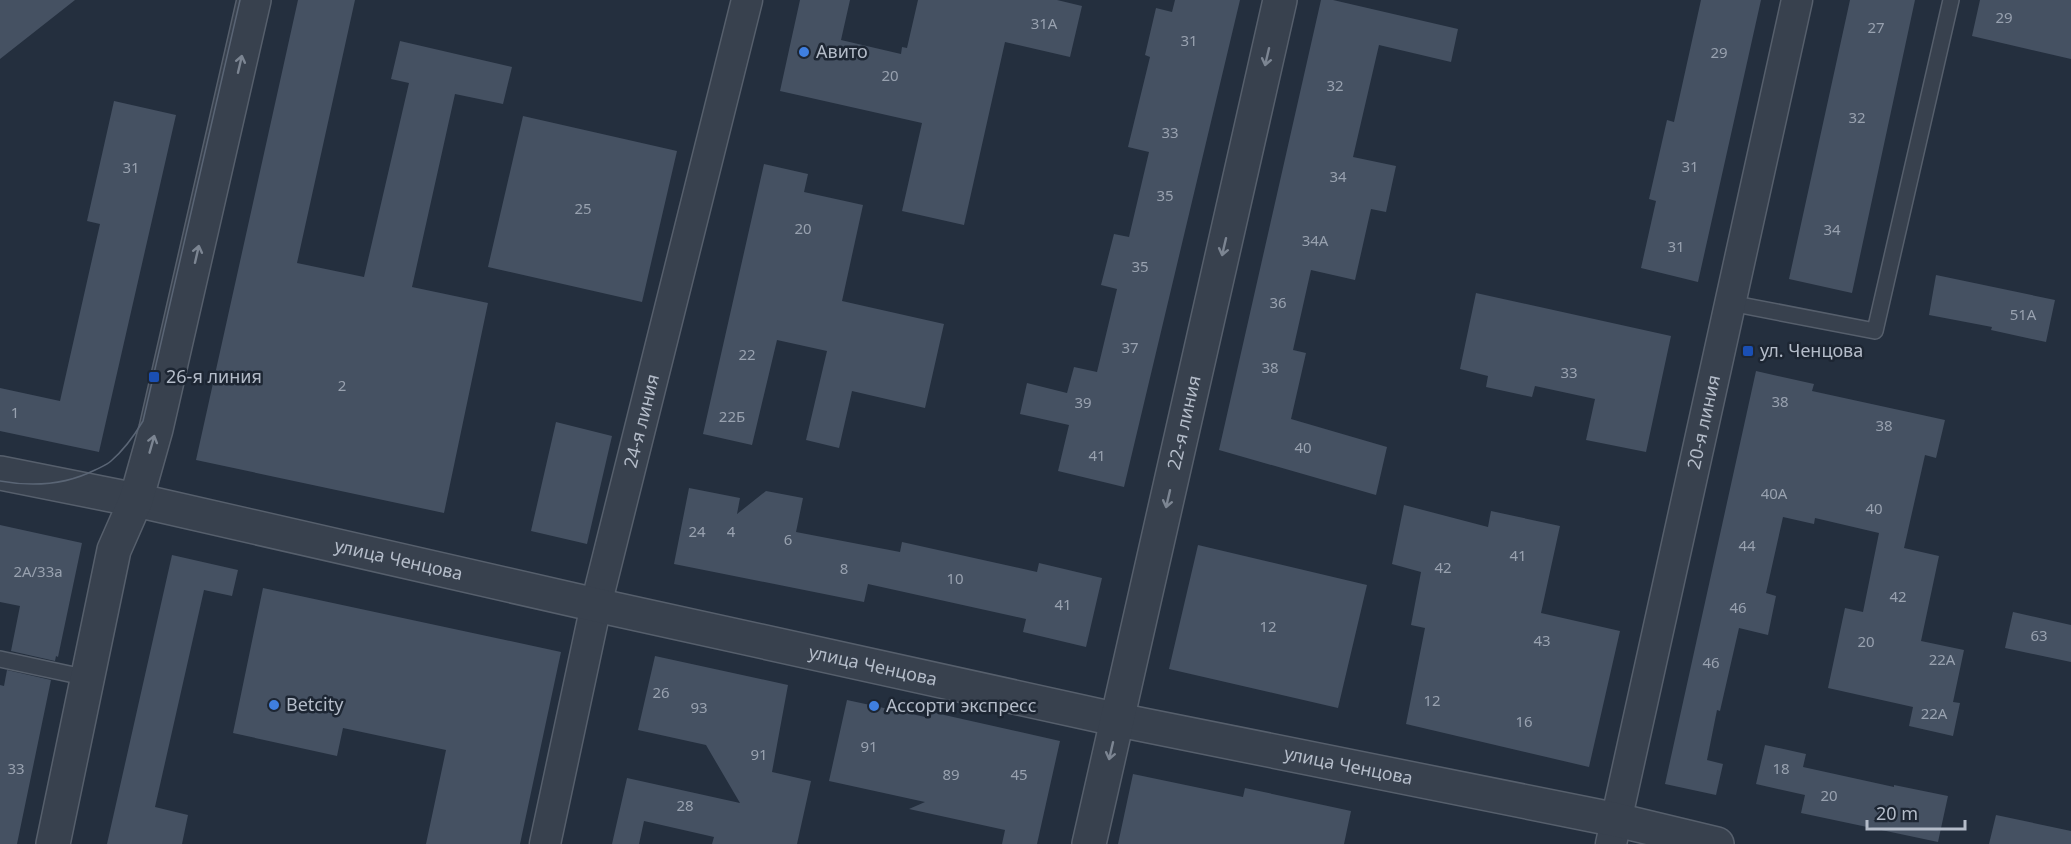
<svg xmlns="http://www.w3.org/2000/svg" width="2071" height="844" font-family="'Noto Sans',sans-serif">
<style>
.building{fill:#455162}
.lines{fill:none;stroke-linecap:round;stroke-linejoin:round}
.service-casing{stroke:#565f6c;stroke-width:18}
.minor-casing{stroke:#565f6c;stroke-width:33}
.tertiary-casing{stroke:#565f6c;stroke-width:36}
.service{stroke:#38414e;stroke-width:15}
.minor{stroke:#38414e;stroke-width:30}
.tertiary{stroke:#38414e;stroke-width:33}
.tram{stroke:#5a6575;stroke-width:1.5}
.oneway{stroke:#7c8592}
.shop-dot{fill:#3f7fe0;stroke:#1d2633;stroke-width:2}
.transit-dot{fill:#1a4fb4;stroke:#1d2633;stroke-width:2}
.labels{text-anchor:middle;stroke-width:5;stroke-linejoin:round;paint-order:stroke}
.number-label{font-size:15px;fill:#98a1af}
.poi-label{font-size:18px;fill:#b4bcc9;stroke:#1d2633;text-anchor:start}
.street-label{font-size:18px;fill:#b4bcc9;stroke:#1d2633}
</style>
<rect width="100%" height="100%" fill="#242f3e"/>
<path class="building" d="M0,0H75L0,59Z
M298,0H355L297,263L364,277L409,83L391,79L400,41L512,67L503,104L455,94L412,287L488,303L444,513L196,460Z
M800,0H850L841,40L901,54L902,47L907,48L918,0H1057L1082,6L1070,57L1005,42L964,225L902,211L922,123L780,91Z
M1175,0H1240L1124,487L1058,471L1069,425L1020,414L1027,383L1067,393L1074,367L1097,372L1117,289L1101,285L1114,234L1129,237L1149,152L1128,147L1150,57L1145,55L1156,8L1172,12Z
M1321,0H1333L1458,29L1451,62L1379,45L1353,157L1396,166L1386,212L1371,209L1355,280L1311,270L1293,350L1306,353L1291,419L1387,447L1376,495L1219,450Z
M1701,0H1761L1698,282L1641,268L1656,201L1649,199L1667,120L1674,122Z
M1850,0H1915L1852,293L1789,279Z
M1980,0H2071V59L1972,36Z
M114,101L176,115L99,452L0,431V388L60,401L100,224L87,221Z
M523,116L677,151L642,302L488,267Z
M764,164L808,174L804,192L863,205L842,301L944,324L925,408L852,391L839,448L806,440L827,351L777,340L752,445L703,434Z
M1936,275L2055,300L2046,342L1991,330L1992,327L1929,315Z
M1476,293L1671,336L1646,452L1586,440L1595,399L1535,386L1532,397L1486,387L1488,376L1460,369Z
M1756,371L1814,384L1812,391L1945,420L1936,458L1925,455L1904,548L1939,556L1921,641L1964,650L1953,702L1960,703L1953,736L1909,726L1913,707L1828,688L1845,608L1863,612L1879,533L1815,518L1814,524L1783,517L1766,593L1776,596L1768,635L1739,628L1720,711L1717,710L1707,760L1723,764L1716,795L1665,784Z
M556,422L612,436L587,544L531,531Z
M689,488L740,498L737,514L766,491L803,498L796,532L900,552L902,542L1037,572L1039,563L1102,578L1086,647L1023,632L1026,619L868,584L864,602L674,564Z
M1404,505L1488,527L1491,511L1560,526L1541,613L1620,631L1589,767L1406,724L1425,628L1411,625L1421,572L1392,564Z
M0,525L82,543L58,657L56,656L55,661L11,651L20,606L0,602Z
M1198,545L1367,585L1338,708L1169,669Z
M172,555L238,570L232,596L204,590L155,807L188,815L182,844H107Z
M263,588L561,652L520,844H426L446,750L343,728L337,756L233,733Z
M2013,612L2071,625V662L2005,648Z
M655,656L788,685L772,772L811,781L797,844H712L714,837L644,821L639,844H612L627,778L740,803L706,745L638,730Z
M7,670L51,680L17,844H0V685L4,686Z
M847,700L930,718L931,712L1060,741L1037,844H1002L1005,830L909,809L925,802L829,781Z
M1765,745L1806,754L1803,767L1894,787V785L1948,796L1938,842L1801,813L1805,795L1756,784Z
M1133,774L1243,797L1245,788L1351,811L1344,844H1118Z
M1996,815L2071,831V844H1989Z"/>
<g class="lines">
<g class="service-casing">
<path id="service" d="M1730,303L1875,331L1951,0
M0,659L88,678"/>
</g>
<g class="minor-casing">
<g id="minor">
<path id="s1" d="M545,844L596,605L747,0"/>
<path id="s2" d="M1611,844L1797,0"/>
</g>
</g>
<g class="tertiary-casing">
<g id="tertiary">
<path id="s3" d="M0,473L136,500L596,605L1119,720L1617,820L1717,844"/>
<path d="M53,844L114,550L136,500L156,429L254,0"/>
<path id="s4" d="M1089,844L1280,0"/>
</g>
</g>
<use href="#service" class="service"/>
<use href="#minor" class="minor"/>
<use href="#tertiary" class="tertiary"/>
<path class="tram" d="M0,481C33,487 65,485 95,470C101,467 107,465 111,461C125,449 134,436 143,421L240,0"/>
</g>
<defs><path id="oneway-shaft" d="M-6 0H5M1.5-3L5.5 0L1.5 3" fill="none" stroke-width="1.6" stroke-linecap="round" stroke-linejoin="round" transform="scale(1.5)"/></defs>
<g class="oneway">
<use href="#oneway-shaft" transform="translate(1267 57) rotate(103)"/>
<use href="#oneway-shaft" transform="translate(240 64) rotate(-77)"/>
<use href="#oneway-shaft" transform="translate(1224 247) rotate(103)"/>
<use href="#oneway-shaft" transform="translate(197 254) rotate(-77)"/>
<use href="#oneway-shaft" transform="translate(152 444) rotate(-74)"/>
<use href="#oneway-shaft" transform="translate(1168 499) rotate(103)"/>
<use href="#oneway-shaft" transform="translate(1111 751) rotate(103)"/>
</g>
<g class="shop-dot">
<circle cx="804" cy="52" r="6"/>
<circle cx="274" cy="705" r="6"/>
<circle cx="874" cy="706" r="6"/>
</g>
<g class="transit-dot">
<rect x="1742" y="345" width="12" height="12" rx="3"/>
<rect x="148" y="371" width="12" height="12" rx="3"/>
</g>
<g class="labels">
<g class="number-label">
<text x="2004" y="23">29</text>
<text x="1044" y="29">31А</text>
<text x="1876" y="33">27</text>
<text x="1189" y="46">31</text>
<text x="1719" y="58">29</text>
<text x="890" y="81">20</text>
<text x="1335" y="91">32</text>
<text x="1857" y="123">32</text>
<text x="1170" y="138">33</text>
<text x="1690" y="172">31</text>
<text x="131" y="173">31</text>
<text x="1338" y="182">34</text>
<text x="1165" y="201">35</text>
<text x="583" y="214">25</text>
<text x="803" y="234">20</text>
<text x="1832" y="235">34</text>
<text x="1315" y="246">34А</text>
<text x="1676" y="252">31</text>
<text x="1140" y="272">35</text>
<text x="1278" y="308">36</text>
<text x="2023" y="320">51А</text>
<text x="1130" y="353">37</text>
<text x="747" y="360">22</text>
<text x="1270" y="373">38</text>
<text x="1569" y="378">33</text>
<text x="342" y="391">2</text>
<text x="1780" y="407">38</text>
<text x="1083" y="408">39</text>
<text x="15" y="418">1</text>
<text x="732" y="422">22Б</text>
<text x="1884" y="431">38</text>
<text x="1303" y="453">40</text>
<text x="1097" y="461">41</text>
<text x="1774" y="499">40А</text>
<text x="1874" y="514">40</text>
<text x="697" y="537">24</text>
<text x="731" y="537">4</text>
<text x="788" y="545">6</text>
<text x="1747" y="551">44</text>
<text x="1518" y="561">41</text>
<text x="1443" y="573">42</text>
<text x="844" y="574">8</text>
<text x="38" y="577">2А/33а</text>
<text x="955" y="584">10</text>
<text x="1898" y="602">42</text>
<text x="1063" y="610">41</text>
<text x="1738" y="613">46</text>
<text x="1268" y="632">12</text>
<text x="2039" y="641">63</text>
<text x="1542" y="646">43</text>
<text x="1866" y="647">20</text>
<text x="1942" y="665">22А</text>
<text x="1711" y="668">46</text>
<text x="661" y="698">26</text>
<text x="1432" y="706">12</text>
<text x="699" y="713">93</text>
<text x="1934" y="719">22А</text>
<text x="1524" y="727">16</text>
<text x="869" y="752">91</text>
<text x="759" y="760">91</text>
<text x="16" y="774">33</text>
<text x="1781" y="774">18</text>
<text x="951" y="780">89</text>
<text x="1019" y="780">45</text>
<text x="1829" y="801">20</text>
<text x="685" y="811">28</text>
</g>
<g class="poi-label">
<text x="816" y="58">Авито</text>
<text x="1760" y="357">ул. Ченцова</text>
<text x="166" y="383">26-я линия</text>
<text x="286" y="711">Betcity</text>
<text x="886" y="712">Ассорти экспресс</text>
</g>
<g class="street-label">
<text dy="6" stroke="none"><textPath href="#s1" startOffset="434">24-я линия</textPath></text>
<text dy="6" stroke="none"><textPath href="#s4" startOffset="432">22-я линия</textPath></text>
<text dy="6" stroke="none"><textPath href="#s2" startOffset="432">20-я линия</textPath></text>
<text dy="6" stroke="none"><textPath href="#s3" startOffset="408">улица Ченцова</textPath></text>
<text dy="6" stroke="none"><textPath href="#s3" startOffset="894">улица Ченцова</textPath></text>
<text dy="6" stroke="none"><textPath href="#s3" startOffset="1380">улица Ченцова</textPath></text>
</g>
</g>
<path d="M1867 820v9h98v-9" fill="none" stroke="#b4bcc9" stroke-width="3"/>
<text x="1876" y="820" font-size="18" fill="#b4bcc9" stroke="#1d2633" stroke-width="4.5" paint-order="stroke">20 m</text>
</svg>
